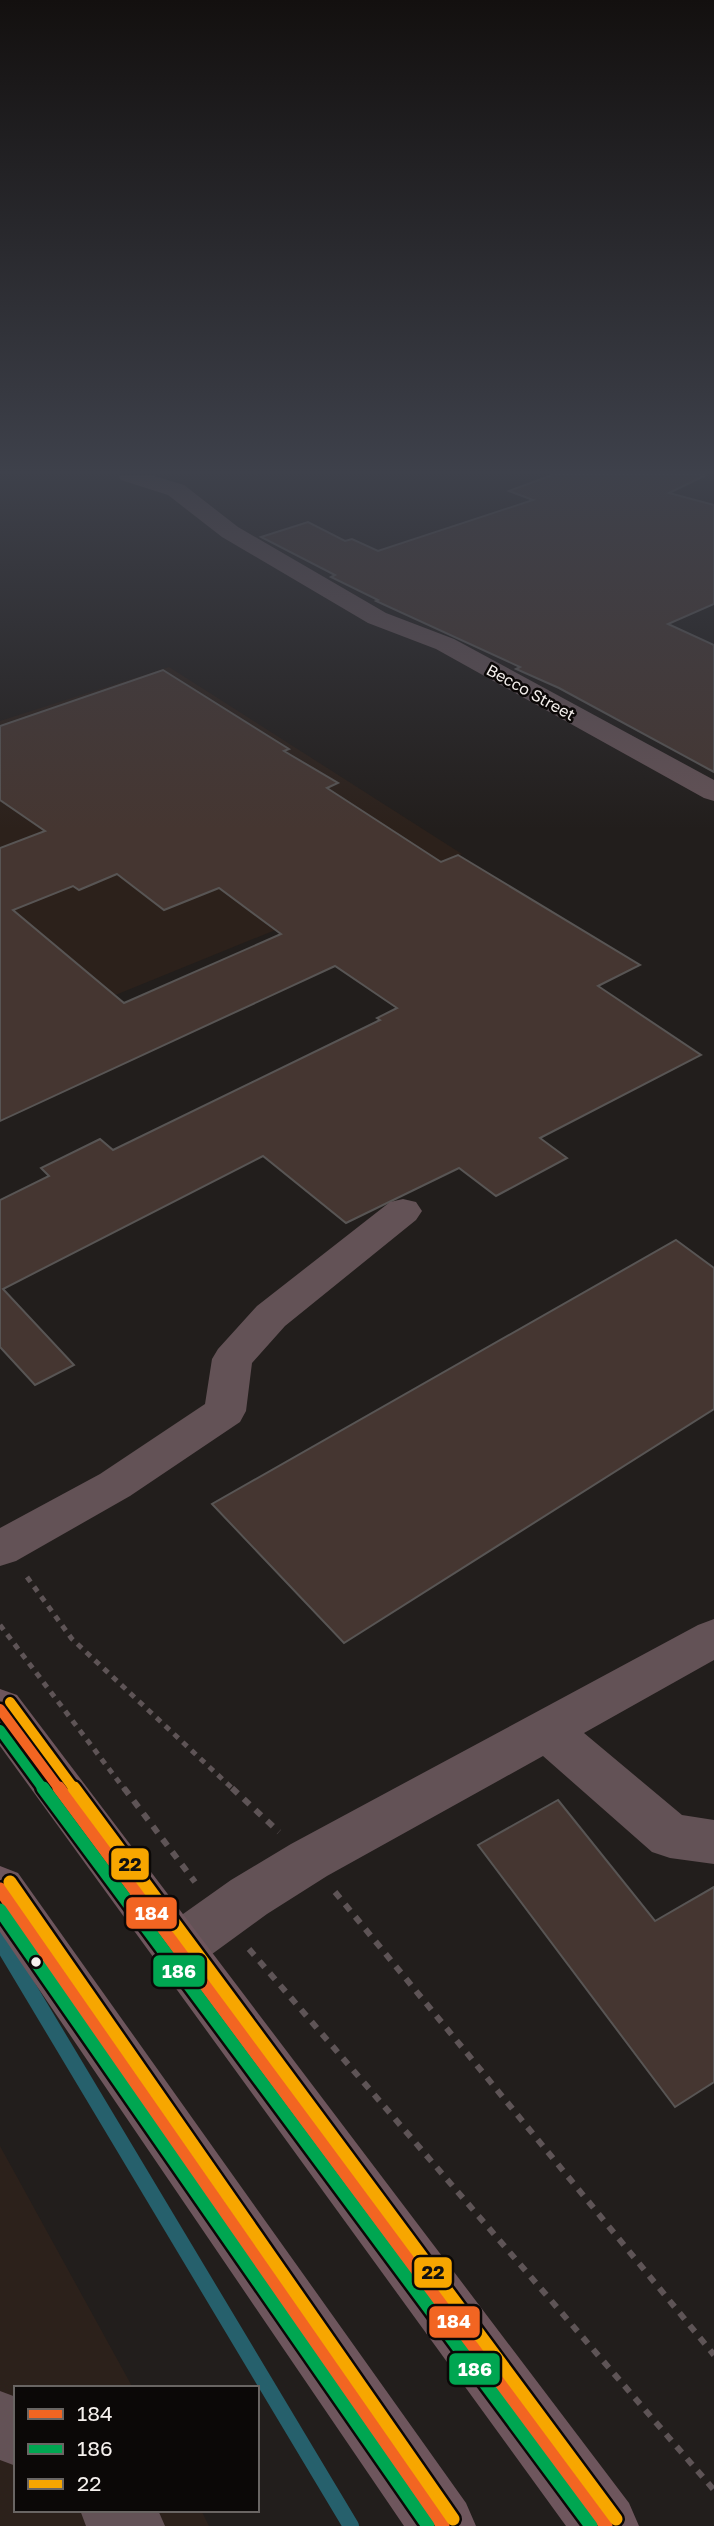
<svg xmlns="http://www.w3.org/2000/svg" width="714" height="2526" font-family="'Golos Text',sans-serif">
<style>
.built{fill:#2c211b}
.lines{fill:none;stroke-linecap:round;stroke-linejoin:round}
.stream{stroke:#26606c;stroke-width:16}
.building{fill:#453631;stroke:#585554;stroke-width:2;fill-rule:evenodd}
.path-far1{stroke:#5e5456;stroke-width:5;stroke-dasharray:6 6;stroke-linecap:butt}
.path{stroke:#5e5456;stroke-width:6;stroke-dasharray:8 8;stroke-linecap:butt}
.minor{fill:#635256;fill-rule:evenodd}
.highway{fill:#6e565d;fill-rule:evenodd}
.bus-1-far1-casing{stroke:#0b0807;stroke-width:15}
.bus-1-casing{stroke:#0b0807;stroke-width:18}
.bus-2-far1-casing{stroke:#0b0807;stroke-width:15}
.bus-2-casing{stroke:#0b0807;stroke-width:18}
.bus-3-far1-casing{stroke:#0b0807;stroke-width:15}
.bus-3-casing{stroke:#0b0807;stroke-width:18}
.bus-1-far1{stroke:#f26522;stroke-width:10}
.bus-1{stroke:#f26522;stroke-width:13}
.bus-2-far1{stroke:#00a651;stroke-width:10}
.bus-2{stroke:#00a651;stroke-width:13}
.bus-3-far1{stroke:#f7a600;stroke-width:10}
.bus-3{stroke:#f7a600;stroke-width:13}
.bus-dot{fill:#f6f1ee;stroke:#0b0807;stroke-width:2.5}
.labels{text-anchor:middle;stroke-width:5;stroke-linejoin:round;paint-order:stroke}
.far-street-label{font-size:16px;fill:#f6f1ee;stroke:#0b0807}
.line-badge{stroke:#0b0807;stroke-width:2.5}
.badge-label{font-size:19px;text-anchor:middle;font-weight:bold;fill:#fff}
.pale-badge-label{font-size:19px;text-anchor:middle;font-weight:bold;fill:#111}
</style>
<rect width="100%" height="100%" fill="#221e1c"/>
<path class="built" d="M169,667L462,854L0,1042V721Z
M0,2146L133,2388H16V2510H201L209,2526H0Z"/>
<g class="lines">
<path class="stream" d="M0,1940L351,2526"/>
</g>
<path class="building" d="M552,475H706L669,493L714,505V604L668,624L714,645V772L559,688L516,669L520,667L376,601L378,600L331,577L335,575L261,537L308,522L345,541L352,539L378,551L533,500L509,491Z
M163,670L289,749L284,751L338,783L327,788L441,862L458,855L640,965L598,986L701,1055L540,1138L567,1158L496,1196L459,1168L346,1223L263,1156L3,1289L74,1365L35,1385L0,1347V1200L49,1176L41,1168L100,1139L113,1150L380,1020L377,1018L397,1008L335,966L0,1121V848L45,831L0,800V726ZM117,874L164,910L219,888L281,934L124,1003L13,910L73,886L79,890Z
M676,1240L714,1268V1409L344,1643L212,1504Z
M558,1800L655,1921L714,1887V2082L675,2107L478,1845Z"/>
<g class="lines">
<path class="path-far1" d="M27,1577L72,1639L234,1790
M0,1625L125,1790"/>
<path class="path" d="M124,1788L195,1882
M232,1788L279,1832
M335,1892L714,2355
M249,1949L714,2490"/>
<path class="minor" d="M118,475H151L184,485L238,527L386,613L454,639L714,780V801L704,798L436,649L368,623L222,537L168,495L121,480Z
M403,1199L416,1202L422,1211L416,1220L285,1326L252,1363L246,1411L240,1422L130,1496L16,1561L0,1566V1528L100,1474L205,1404L212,1359L218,1349L257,1306L390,1202Z
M714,1619V1660L584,1733L682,1815L714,1820V1864L670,1858L652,1852L543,1756L327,1876L267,1914L197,1965L178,1972L159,1965L152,1948L159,1931L231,1880L291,1844L698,1625Z
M0,2391L16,2397V2466L0,2460Z
M80,2510H158L165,2526H86Z"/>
<path class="highway" d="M0,1689L17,1695L629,2503L639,2526H566L0,1746Z
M0,1866L18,1873L466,2503L476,2526H404L0,1932Z"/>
<g class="bus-1-far1-casing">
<path id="bus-1-far1" d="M0,1709L60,1790"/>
</g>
<g class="bus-1-casing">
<path id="bus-1" d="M59,1788L606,2526
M0,1889L443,2526"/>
</g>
<g class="bus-2-far1-casing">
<path id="bus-2-far1" d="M0,1730L44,1790"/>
</g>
<g class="bus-2-casing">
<path id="bus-2" d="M43,1788L591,2526
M0,1910L428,2526"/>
</g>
<g class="bus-3-far1-casing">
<path id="bus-3-far1" d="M10,1702L75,1790"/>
</g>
<g class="bus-3-casing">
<path id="bus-3" d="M74,1788L616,2519
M10,1882L453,2519"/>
</g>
<use href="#bus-1-far1" class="bus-1-far1"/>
<use href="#bus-1" class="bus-1"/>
<use href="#bus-2-far1" class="bus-2-far1"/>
<use href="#bus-2" class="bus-2"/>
<use href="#bus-3-far1" class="bus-3-far1"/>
<use href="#bus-3" class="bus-3"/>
</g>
<linearGradient id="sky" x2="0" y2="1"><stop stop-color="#13100f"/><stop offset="0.57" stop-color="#3e414b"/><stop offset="1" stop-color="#3e414b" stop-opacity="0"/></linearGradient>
<rect width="714" height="829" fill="url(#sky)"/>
<circle class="bus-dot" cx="36" cy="1962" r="6"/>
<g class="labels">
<g class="far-street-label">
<text transform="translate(531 692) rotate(29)" y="6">Becco Street</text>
</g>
</g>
<g class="line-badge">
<rect x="110" y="1847" width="40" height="34" rx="7" fill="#f7a600"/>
<rect x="125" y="1896" width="53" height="34" rx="7" fill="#f26522"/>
<rect x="152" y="1954" width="54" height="34" rx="7" fill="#00a651"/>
<rect x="413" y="2256" width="40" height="33" rx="7" fill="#f7a600"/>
<rect x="428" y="2305" width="53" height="34" rx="7" fill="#f26522"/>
<rect x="448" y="2352" width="53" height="34" rx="7" fill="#00a651"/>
</g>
<g class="badge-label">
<text x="152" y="1920">184</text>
<text x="179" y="1978">186</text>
<text x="454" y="2328">184</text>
<text x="475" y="2376">186</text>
</g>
<g class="pale-badge-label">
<text x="130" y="1871">22</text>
<text x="433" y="2279">22</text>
</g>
<rect x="14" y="2386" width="245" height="126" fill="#0b0807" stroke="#696563" stroke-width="2"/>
<rect x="28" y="2409" width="35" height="10" fill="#f26522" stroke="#696563" stroke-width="2"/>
<text x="77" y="2421" font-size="21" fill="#f6f1ee">184</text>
<rect x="28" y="2444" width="35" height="10" fill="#00a651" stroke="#696563" stroke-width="2"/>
<text x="77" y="2456" font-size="21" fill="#f6f1ee">186</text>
<rect x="28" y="2479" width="35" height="10" fill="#f7a600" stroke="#696563" stroke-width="2"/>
<text x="77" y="2491" font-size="21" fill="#f6f1ee">22</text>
</svg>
